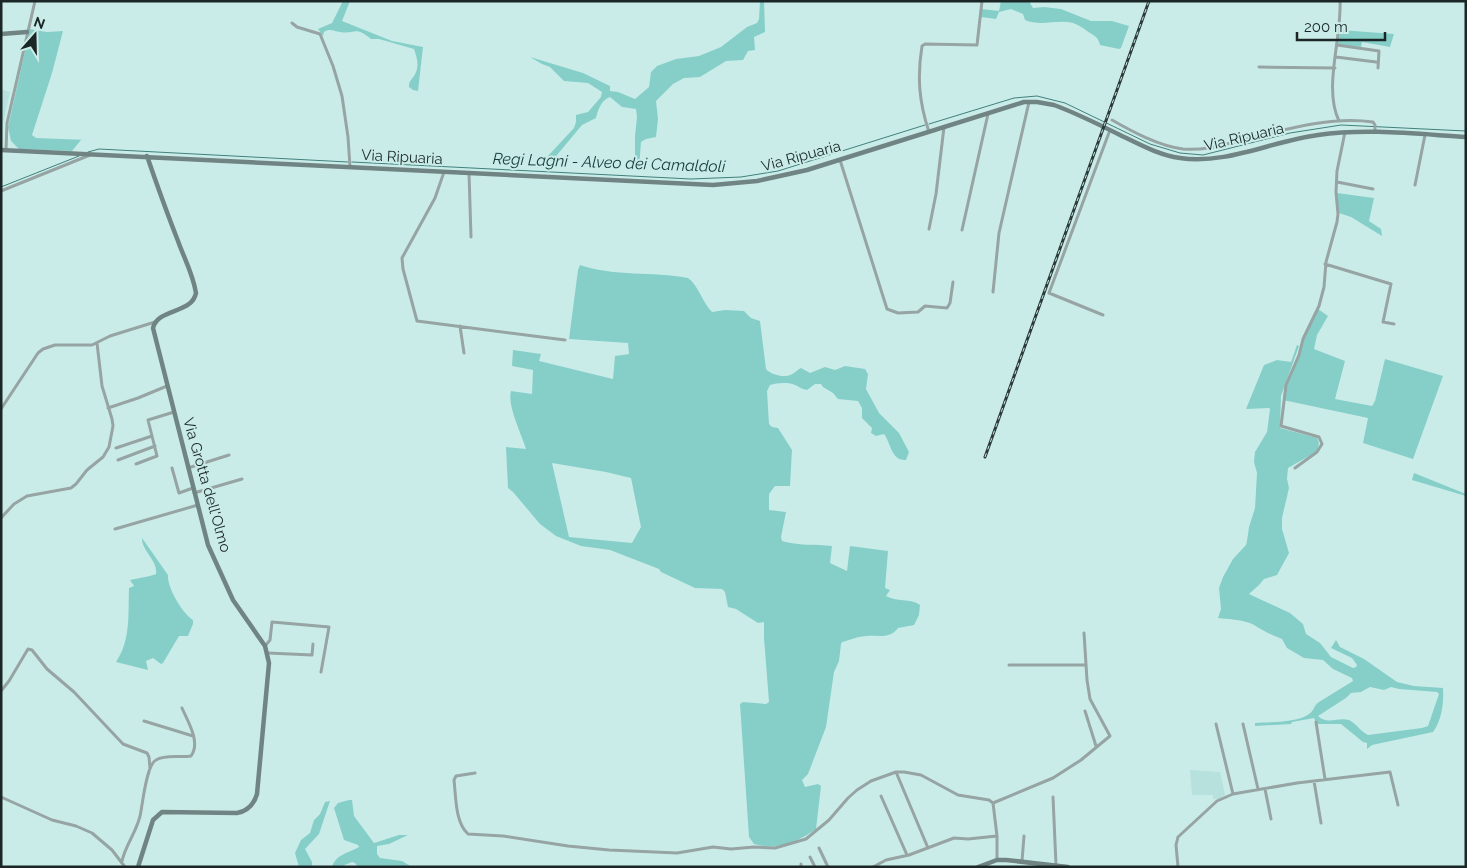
<svg xmlns="http://www.w3.org/2000/svg" width="1467" height="868" font-family="Raleway,sans-serif">
<style>
.built{fill:#b6e1dd}
.green{fill:#86cfc9;fill-rule:evenodd}
.lines{fill:none;stroke-linecap:round;stroke-linejoin:round}
.stream{stroke:#40807b;stroke-width:1}
.street{stroke:#96a4a3;stroke-width:3}
.secondary{stroke:#708583;stroke-width:4.5}
.rail-casing{stroke:#2c3b3a;stroke-width:3}
.rail{stroke:#caece9;stroke-width:1;stroke-dasharray:4;stroke-linecap:butt}
.labels{text-anchor:middle;stroke-width:4;stroke-linejoin:round;paint-order:stroke}
.street-label{font-size:15px;fill:#1a2726;stroke:#caece9}
.water-label{font-size:16px;font-style:italic;fill:#133c39;stroke:#caece9}
</style>
<rect width="100%" height="100%" fill="#caece9"/>
<path class="built" d="M1,89L10,92L1,132Z
M1190,770L1220,772L1225,795L1219,799H1213V795H1192Z"/>
<path class="green" d="M343,1H350L342,21L392,41L423,47L418,91L413,90L409,87C409,81 411,80 414,76C420,67 417,58 414,49L379,39H371C354,25 355,35 340,32C333,31 330,28 324,32L323,36L318,29L332,23Z
M760,1H764L765,32L754,37L755,50L748,51L743,60L726,61L700,77L684,78L673,84L656,101L658,119L656,137L646,139L641,142L639,168H635V136L637,117L636,109L622,107L610,97C601,100 598,110 596,118L582,125L552,161L542,159L547,157L574,128L576,122V115L588,112L601,97L602,92L588,83L564,81L550,67L542,64L530,57L583,73L610,86V91L618,92L635,99L649,87L651,72L657,66L676,59L699,56L721,47L747,27L757,23L759,19Z
M1001,1H1029L1033,8L1044,7L1061,9L1091,21H1112L1129,26L1121,48L1119,49L1100,45C1098,36 1094,36 1087,31C1083,28 1079,25 1073,23C1057,19 1041,27 1025,20L1023,14L1011,9L999,12L996,19L981,17L982,9L999,11Z
M30,29L47,32L63,31L52,73L32,135L36,138L88,140H81L72,151L19,149L11,141L8,127Z
M1340,30L1394,34L1390,47L1362,42L1361,47L1338,45Z
M1337,193L1374,198L1369,221L1381,229L1382,236L1351,217L1339,213Z
M580,265C615,277 652,271 688,278C699,286 702,302 712,312L725,310L744,311L751,318L760,321L766,369C770,374 783,378 790,375C794,374 797,370 801,368L810,373L825,367L835,370L845,366L865,369L868,374L866,389L879,413L899,433L909,452L906,460C891,461 891,443 884,434L876,436L871,433L872,428L862,418V408L858,401L838,399L833,393L823,387L821,384H815L807,390C801,389 800,387 795,385C788,382 777,383 770,385L767,391L769,424L772,427L778,428L792,450L790,486H775L769,494V510L786,512L781,537L782,541C798,546 815,544 832,546L830,563L847,571L850,546L888,551L885,588L890,590L886,596C896,602 911,598 920,605L919,615L914,625L898,628C890,639 880,635 867,636C859,636 850,640 842,642L841,644L839,661L834,672L826,727L808,774L802,780L805,787L818,784L821,786L816,829C798,842 776,851 754,844L749,837L740,704L743,702L766,704L769,702L764,638V622L758,623L736,609L728,607L725,592L722,589L695,588L661,572L659,569L610,550L581,546L556,536L540,524L513,492L508,488L506,447L526,449C521,433 507,405 511,391L532,394L533,370L512,366L513,350L541,354L539,361L613,379L615,356L629,354L628,343L569,339L578,270ZM552,463L606,472L631,478L641,527L632,543L569,537Z
M1318,309L1328,316L1317,335L1314,349L1345,361L1335,399L1372,406L1375,401L1385,359L1443,376L1413,459L1363,443L1368,418L1283,400L1284,394L1305,336Z
M1297,345L1299,346L1281,396L1280,428L1317,438C1320,443 1319,447 1316,452L1288,468L1287,479L1289,488L1282,518V529L1289,553L1277,575L1264,579L1259,585L1249,594L1290,613L1303,624L1306,634L1320,643L1331,657L1353,668L1356,667L1357,665L1352,658L1331,648L1336,640L1340,647L1364,659L1397,682L1414,686L1443,688C1444,702 1442,720 1433,732L1372,745L1367,749V743L1363,742L1341,724H1317L1314,718L1292,722L1291,724L1255,726V723C1269,722 1297,723 1309,714C1314,711 1314,705 1319,702L1353,681L1352,678L1333,669L1323,660L1304,658L1287,648L1282,639C1272,635 1263,631 1254,625C1246,620 1227,619 1218,618L1221,609L1219,588L1223,577L1233,559L1246,545L1247,541L1249,527L1255,508L1257,473L1254,462L1255,452L1267,432L1270,409L1269,408L1246,409L1264,365L1277,360L1291,362ZM1370,687L1384,690L1391,687L1399,689L1437,692L1439,694L1428,726L1422,728L1368,735C1361,732 1356,723 1349,720C1338,717 1327,725 1318,716L1346,698L1351,693L1361,692Z
M1414,473L1466,494V496L1412,480Z
M142,538L168,575C167,587 182,613 193,620V624L188,636H179L163,663L161,664L153,658L146,661L148,670L116,662C131,640 128,614 129,588L134,586L130,580L150,576L156,574C158,560 142,552 142,538Z
M349,800H352L354,816L374,843L399,835H408L389,844L377,846V854L380,858L402,861L412,867H358L355,863L352,862L340,867H332C336,854 349,853 359,847L358,845L344,840L334,808L338,803Z
M330,801L319,834L305,849L312,862V867H299L295,853L301,840L310,833L314,820L320,814L325,802Z"/>
<g class="lines">
<path class="stream" d="M929,124L1014,98L1037,96L1065,103L1150,144L1180,153L1203,155L1290,133L1341,125L1466,131
M88,152L99,149L348,162
M352,162L691,179L741,177L778,171L925,125
M1,187L79,156"/>
<path class="street" d="M292,23L297,27L320,34L333,66L342,96L348,137L350,167
M1337,45L1379,51L1378,68
M1336,57L1376,62
M1259,67L1335,68
M1112,120C1133,132 1159,146 1183,149C1205,151 1226,144 1247,139C1287,129 1331,116 1373,122L1375,125V132
M1339,121C1323,88 1342,38 1340,1
M929,132C919,102 917,77 922,46L925,44L977,45L982,1
M6,150L7,123L35,1
M840,160L887,309L898,313L918,312L925,306L947,308L950,303L953,282
M444,172L435,198L402,258L403,269L417,321L565,340
M469,173L471,237
M1337,182L1373,189
M1415,185L1425,135
M1,191L90,155
M929,229L936,194L944,127
M962,230L988,114
M1325,264L1391,284L1383,322L1394,324
M993,292L999,233L1029,102
M1103,315L1049,293L1110,130
M460,326L464,353
M108,408L138,398L167,386
M1,409L38,353L43,349L55,345H92L110,336L155,322
M116,448L152,436
M118,460L155,446
M136,464L157,456L148,420L174,412
M172,468L179,493L193,488
M188,468L229,455
M1295,468L1317,452L1322,444L1319,437L1281,426L1286,385L1299,355L1303,339L1319,306L1324,287L1326,262L1337,222L1338,214L1336,192L1337,171L1345,132
M194,493L242,479
M1,518L14,504L27,496L71,488L76,484L87,470L103,457L109,447L113,426L112,419L102,386L97,343
M115,529L198,505
M265,646L270,640L272,622L329,627L321,672
M268,653L312,655L313,644
M1009,665H1086
M1,691L9,681L28,649L32,650L47,669L74,692L123,744L147,753L149,757L150,769
M1085,711L1096,746
M144,721L193,736
M1316,722L1325,779
M1216,724L1233,794
M1243,724L1258,789
M896,772L928,848
M475,773L456,776L454,780C456,797 455,822 468,834L503,836L568,846L609,850L677,853L713,847L731,849L754,847L775,848L806,839L829,820L848,798L857,790L871,781L896,772H904L921,775L958,795L989,800L993,803L997,836V860
M1314,781L1321,823
M1265,789L1271,819
M881,796L907,855
M1,797L52,820L76,826L92,833L112,850L125,867
M1053,797L1056,865
M993,803L1053,778L1081,760L1110,736L1090,699L1087,680L1084,633
M819,848L828,867
M810,857L815,867
M122,861C126,843 139,829 141,811C143,800 147,764 156,760C166,754 180,758 191,756C201,742 188,722 182,708
M1022,861L1024,836
M801,864V867
M873,867L886,860L909,855L954,838L968,839L997,836
M1178,867L1176,845L1178,837L1217,801L1233,794L1297,783L1390,772L1398,805"/>
<path class="secondary" d="M1,34L27,32
M1,150L713,185L757,181L807,170L1024,102H1037L1054,105C1076,113 1098,124 1120,135C1139,144 1158,155 1180,158C1226,165 1272,141 1318,135C1366,128 1417,134 1466,137
M138,867L153,820L162,812L237,813C248,811 254,804 257,794L269,663L265,646L233,600L208,545L153,328C158,308 192,314 196,293C193,274 184,258 178,241C167,213 157,185 147,156
M978,867L997,860H1006L1068,867"/>
<g class="rail-casing">
<path id="rail" d="M985,457L1149,1"/>
</g>
<use href="#rail" class="rail"/>
</g>
<g class="labels">
<g class="street-label">
<text transform="translate(1244 137) rotate(-13)" y="5">Via Ripuaria</text>
<text transform="translate(801 156) rotate(-15)" y="5">Via Ripuaria</text>
<text transform="translate(402 157) rotate(3)" y="5">Via Ripuaria</text>
<text transform="translate(207 485) rotate(74)" y="5">Via Grotta dell'Olmo</text>
</g>
<g class="water-label">
<text transform="translate(609 162) rotate(2)" y="6">Regi Lagni - Alveo dei Camaldoli</text>
</g>
</g>
<rect width="1467" height="868" fill="none" stroke="#1a2726" stroke-width="5"/>
<g transform="translate(35 35) rotate(20)" stroke="#caece9" stroke-width="4" paint-order="stroke">
<path d="M0-4L9 19L0 12L-9 19Z" fill="#1a2726"/>
<text y="-8" font-size="14" font-weight="bold" text-anchor="middle" fill="#1a2726">N</text>
</g>
<path d="M1297 32v8h88v-8" fill="none" stroke="#1a2726" stroke-width="2.5"/>
<text x="1304" y="32" font-size="15" fill="#1a2726" stroke="#caece9" stroke-width="4" paint-order="stroke">200 m</text>
</svg>
